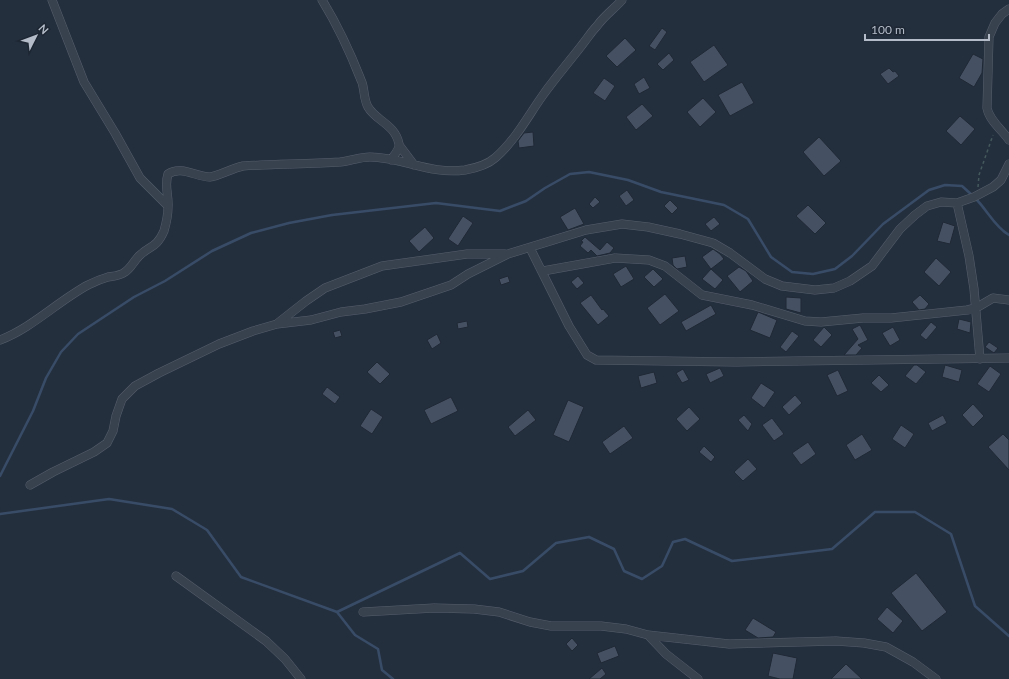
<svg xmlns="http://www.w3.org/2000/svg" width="1009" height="679" font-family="Lato,sans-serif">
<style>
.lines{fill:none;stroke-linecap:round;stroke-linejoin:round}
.stream{stroke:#394c67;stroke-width:2.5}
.building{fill:#455162;stroke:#1f2835}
.minor-casing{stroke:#565f6c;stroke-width:9}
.path{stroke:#44595c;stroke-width:1.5;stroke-dasharray:3 3;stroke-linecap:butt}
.minor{stroke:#38414e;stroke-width:8}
</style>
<rect width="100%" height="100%" fill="#242f3e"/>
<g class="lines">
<path class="stream" d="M976,199C987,210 995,227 1009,235
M0,476L33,411L46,378L61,352L78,334L134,297L165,281L212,251L251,233L289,223L332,215L436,203L500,211L526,201L545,188L570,174L589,172L628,180L661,192L724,205L748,219L771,257L792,272L813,274L835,269L852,256L883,224L929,190L945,185L962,186L972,195
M0,514L109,499L172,509L207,530L241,577L337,612L460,553L490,579L523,571L556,543L589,537L614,549L624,571L642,579L662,566L673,542L685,539L732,561L832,549L875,512H915L951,534L975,606L1009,636
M337,612L355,635L378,649L382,670L393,679"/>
</g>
<path class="building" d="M662,28L667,32L655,50L649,46Z
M625,38L636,50L617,67L606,56Z
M714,45L728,65L704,82L690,62Z
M669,53L674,60L663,70L657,64Z
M973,54L983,59L982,73L974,87L959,78Z
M889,68L893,72L895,71L899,76L888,84L880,74Z
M644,77L650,88L639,94L634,84Z
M604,78L615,86L605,101L593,93Z
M742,82L754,103L730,116L718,95Z
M703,98L716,112L700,127L687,112Z
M642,104L653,116L636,130L626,117Z
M960,116L975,129L961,145L946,131Z
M533,132L534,146L519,148L518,141L524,133Z
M819,137L841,161L824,176L803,152Z
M627,190L634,200L626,206L619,196Z
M595,197L600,202L593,208L589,204Z
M670,200L678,208L672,214L664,206Z
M808,205L826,223L815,234L796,216Z
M575,208L584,224L568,230L560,217Z
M463,216L473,223L458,246L448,239Z
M714,217L720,224L711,231L705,224Z
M943,222L955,226L950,244L937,241Z
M425,227L434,238L419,252L409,241Z
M585,237L600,250L607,242L614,248L610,253L597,256L591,250L588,253L580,246L583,242L581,241Z
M713,249L720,254L724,259L711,269L702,257Z
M685,256L687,267L677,269L673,265L672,258Z
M936,258L951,272L939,286L924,272Z
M626,266L634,279L621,287L613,274Z
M739,267L746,271L753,281L740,292L727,276Z
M653,269L663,279L654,287L644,277Z
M711,269L723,280L715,289L702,279Z
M508,276L510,282L501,285L499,279Z
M578,276L584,283L577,289L571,282Z
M665,294L679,311L660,325L647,308Z
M591,295L602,310L603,309L609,316L598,325L580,303Z
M920,295L929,304L925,309L919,310L912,302Z
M786,297L801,298V313L786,309Z
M711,305L716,314L686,331L681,322Z
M758,312L777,320L770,338L750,330Z
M959,319L971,322L970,333L957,329Z
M467,321L468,327L458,329L457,323Z
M931,322L937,327L926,340L920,335Z
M860,325L868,340L858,345L862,348L856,355H844L858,339L852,329Z
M824,327L832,335L821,347L813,340Z
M893,327L900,340L890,346L882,333Z
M340,330L342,336L335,338L333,332Z
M792,331L799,336L786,352L780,347Z
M437,334L441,343L432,349L427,340Z
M989,342L998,348L994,353L985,347Z
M377,362L390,374L380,384L367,372Z
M914,365H917L926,372L916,384L905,376Z
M945,365L962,370L959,382L942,377Z
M990,366L1001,374L989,392L977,384Z
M720,368L724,376L710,383L706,374Z
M683,369L689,380L682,383L676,373Z
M838,370L848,391L837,396L827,375Z
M654,372L657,383L641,388L638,376Z
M879,375L889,385L881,392L871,383Z
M761,383L775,392L764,408L751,398Z
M327,387L340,397L335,404L322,394Z
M795,395L802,403L789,415L782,407Z
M451,397L458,411L431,424L424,410Z
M568,400L584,407L569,442L553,435Z
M973,404L984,416L973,427L962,415Z
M689,407L700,419L687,431L676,419Z
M371,409L383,417L372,434L360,426Z
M528,410L536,420L515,436L508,427Z
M744,415L752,424L748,431L738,420Z
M943,415L947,423L932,431L928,423Z
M772,418L784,434L774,441L762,425Z
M901,425L914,434L905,448L892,439Z
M624,426L633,438L610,454L602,442Z
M862,434L872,450L855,460L846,445Z
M1003,434L1009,440V470L988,447Z
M808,442L816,454L801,465L792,453Z
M704,446L715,457L711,462L699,452Z
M748,459L757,469L743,481L734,472Z
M916,573L947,612L922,631L891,593Z
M887,607L903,621L893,633L877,619Z
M753,618L776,632L773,637L758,638L745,630Z
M572,638L578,645L572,651L566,644Z
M615,646L619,656L601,663L597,653Z
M773,653L797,658L793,679H780L768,676Z
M846,664L862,679H831Z
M602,668L606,674L600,679H589Z"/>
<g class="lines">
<g class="minor-casing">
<path id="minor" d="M52,0L84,82L115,133L140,178L168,206
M322,0C338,26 350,52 361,80C365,88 363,98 368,107C376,121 395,124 399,144C400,149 394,155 391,160
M1009,9L1002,14L995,23L989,37L987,108C989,120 1002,130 1009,140
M399,145L414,165
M957,203L969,256L974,289L980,359
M530,248L569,326L587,355L596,360L736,362L1009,358
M543,271L615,258L649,260L665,266L702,295L752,305L805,321L821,322L863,318H891L967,310L976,308L993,298L1009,300
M278,323L306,301L325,288L382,266L467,254H505
M0,340C32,328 58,301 88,285C94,282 101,279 108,277C114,276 120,276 125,272C131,268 134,261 139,256C150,245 156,249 164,231C166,224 168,214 168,207C169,195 164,186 168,174C181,165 196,177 210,177C218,176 233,168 243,166C275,164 308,164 340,162C350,161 360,157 370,157C403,157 429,175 465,170C476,168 487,165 495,158C515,141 528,116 543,95C555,78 569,62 582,45C587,39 591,32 597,26C604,16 614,9 622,0
M30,485L53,472L94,452L107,443L113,431L116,416L122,399L135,386L159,373L219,344L253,331L277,324L311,320L341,312L365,309L401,302L451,285L468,274L508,254L586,230L622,224L648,227L680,234L713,243L730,253L765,279L782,286L815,290L834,288L850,281L872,266L900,229L915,215L927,206L941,202L957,203L974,197L993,187L1001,180L1009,164
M176,576L266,641L285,659L301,679
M363,612L434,608L474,609L499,612L530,622L551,626H601L626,629L648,635L729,644L836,641L864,643L886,647L913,662L936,679
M648,635L666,654L698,679"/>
</g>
<path class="path" d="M978,187L979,175L993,135"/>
<use href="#minor" class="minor"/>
</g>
<g transform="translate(36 36) rotate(48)" stroke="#1d2633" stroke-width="3" paint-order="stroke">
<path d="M0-3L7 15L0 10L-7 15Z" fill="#b4bcc9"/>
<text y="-6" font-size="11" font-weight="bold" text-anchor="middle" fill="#b4bcc9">N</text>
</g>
<path d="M865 34v6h124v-6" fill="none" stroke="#b4bcc9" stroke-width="2"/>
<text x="871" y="34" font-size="12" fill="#b4bcc9" stroke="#1d2633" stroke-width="3" paint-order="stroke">100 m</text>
</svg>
